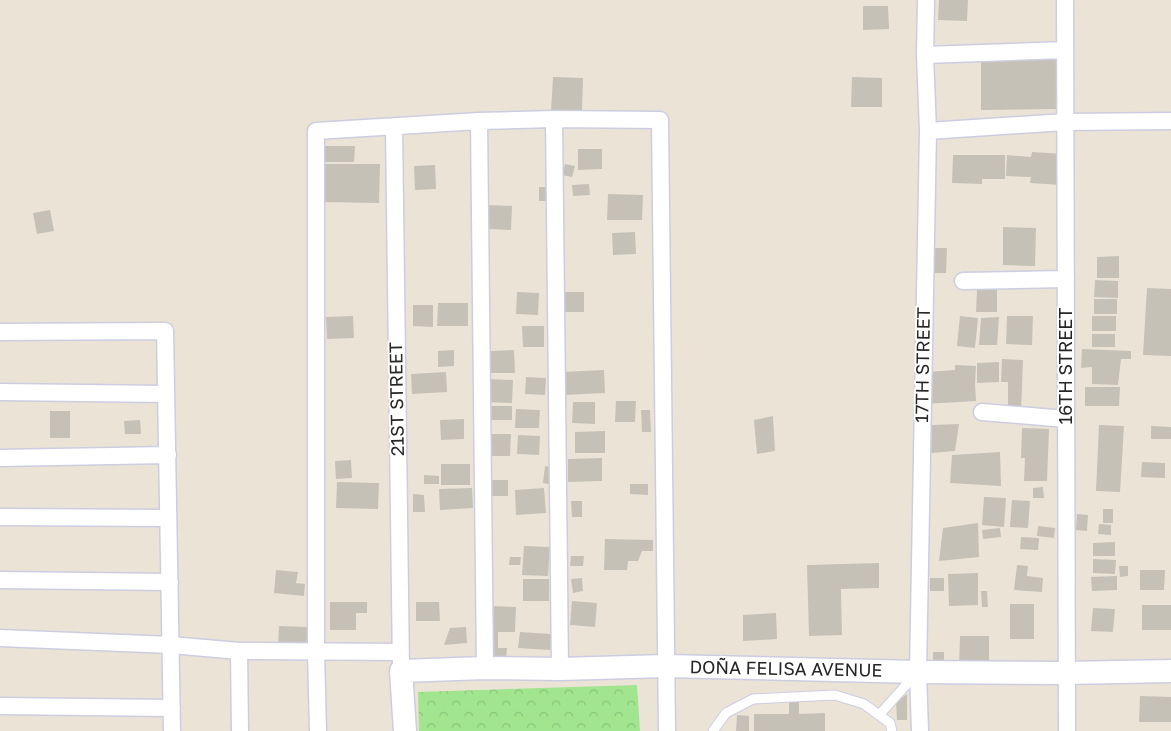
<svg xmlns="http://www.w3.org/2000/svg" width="1171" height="731" font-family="'Golos Text',sans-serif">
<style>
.forest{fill:url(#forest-crowns)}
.building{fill:#c5c1b7}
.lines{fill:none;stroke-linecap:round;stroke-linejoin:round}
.lane-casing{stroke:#cccde1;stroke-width:11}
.street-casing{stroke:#cccde1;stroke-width:19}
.secondary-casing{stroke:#cccde1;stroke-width:25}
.lane{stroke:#fff;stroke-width:9}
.street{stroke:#fff;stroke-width:16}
.secondary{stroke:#fff;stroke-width:22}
.labels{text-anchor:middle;stroke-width:4;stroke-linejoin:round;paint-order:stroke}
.street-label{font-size:18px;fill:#262626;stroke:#fff}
</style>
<defs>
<pattern id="forest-crowns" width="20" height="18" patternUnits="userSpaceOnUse" patternTransform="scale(1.25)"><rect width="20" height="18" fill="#a1e58f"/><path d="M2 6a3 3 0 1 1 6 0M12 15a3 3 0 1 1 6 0" fill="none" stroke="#8ac47b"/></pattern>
</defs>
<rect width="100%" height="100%" fill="#ebe4d6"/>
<path class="forest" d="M637,685L640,731H419L418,692Z"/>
<path class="building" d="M939,0H968L967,21L938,20Z
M863,6H888L889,29L863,30Z
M1057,58L1058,109L981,110V59Z
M553,77L583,78L582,112L551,111Z
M852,77L882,78V107H851Z
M324,146H355L354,162H324Z
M578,149H602V169L578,170Z
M1032,152L1064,154L1062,185L1030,183L1031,177L1006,176L1007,155L1031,157Z
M953,155H1005V179H982V184L952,183Z
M323,164H380L379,203L322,202Z
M565,164L575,166L572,177L562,175Z
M435,165L436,189L415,190L414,166Z
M589,184L590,195L573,196L572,185Z
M539,187H549V201H539Z
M608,194L643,195L642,220H607Z
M489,205L512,206L511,230L489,229Z
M50,210L54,231L37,234L33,213Z
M1003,227L1036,228L1035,266L1003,265Z
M635,232L636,254L613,255L612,233Z
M933,248H947L946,273H932Z
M1119,256V278H1097V257Z
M1095,280L1118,281V298L1094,297Z
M1147,288L1171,289V356L1143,355Z
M977,289H997V312H976Z
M517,292L539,293L538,315L516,314Z
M561,292H584V312H561Z
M1094,299H1117V314H1094Z
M438,303H468V326H437Z
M413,305H433V327L413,326Z
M353,316L354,338L327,339L326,317Z
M960,316L978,318L975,348L957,346Z
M1007,316H1033L1032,345L1006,344Z
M1092,316H1116V331H1092Z
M999,317L997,345H979L981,318Z
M522,326H544V347H523Z
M1092,334H1115V347H1092Z
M1082,349L1131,351V359H1121L1118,385L1092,384V367L1081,368Z
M454,350V366L438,367V351Z
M514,350L515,373H491V351Z
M1002,359L1023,360L1021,410L1008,409V382H1001Z
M999,362V382L977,383V363Z
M955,365L976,366L975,384L976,401L925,404L928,372L955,370Z
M604,370L605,393L564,395L563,372Z
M446,372L447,392L412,394L411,374Z
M526,377L546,378L545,395L525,394Z
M487,379L513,380L512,403L487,402Z
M1085,387H1120L1119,406H1085Z
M616,401H636L635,422H615Z
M573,402H595V424L572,423Z
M489,406H512V420H488Z
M516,409L540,410L539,428H515Z
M641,410H650L651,432H642Z
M50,411H70V438H50Z
M773,416L775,451L757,454L754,420Z
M464,419V439L441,440L440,420Z
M140,420L141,434H125L124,421Z
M959,424L955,451L931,453L932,425Z
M1099,425L1124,426L1120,492L1096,491Z
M1151,426L1171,427V439H1151Z
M1022,428L1049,429L1047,481H1024L1025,458H1021Z
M605,431V453H575V432Z
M490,434H511L510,456H489Z
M518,435L540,436L539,455L517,454Z
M1000,452L1001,486L950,483L952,455Z
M602,458V481L568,482V459Z
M351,460L352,478L336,479L335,461Z
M1142,462L1165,463V478L1141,477Z
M441,464H470V485H441Z
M545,466L551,467L549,484L543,483Z
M424,475L439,476V484H424Z
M490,480H508V496H490Z
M337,482L379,483L378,509L336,508Z
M630,484H648V495L630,494Z
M1043,487L1044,498H1033V488Z
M472,488L473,508L440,510L439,489Z
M544,488L546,513L516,515L515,490Z
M413,494L424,495L425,512H413Z
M984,497L1006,498L1004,527L982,525Z
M1012,500L1030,501L1028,528L1010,527Z
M571,501H582V517H572Z
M1103,509H1113V523H1103Z
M1077,514L1088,515L1087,531L1076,530Z
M978,523L979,557L939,561L943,528Z
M1099,524L1111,525V535L1098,534Z
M1038,526L1055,528L1054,538L1037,536Z
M1000,528L1001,537L983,539L982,530Z
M1021,537L1039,538L1038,550L1020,549Z
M605,539L653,540V551H642L638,561H628L627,570H604Z
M1115,542V556H1093V543Z
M524,546L550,547L548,576L522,575Z
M571,556H584L583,566H570Z
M510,557H521L520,565H509Z
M1093,559L1116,560L1115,574L1093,573Z
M879,563V588L841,589L842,635L809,636L807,565Z
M1017,565L1028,566L1027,576L1043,578L1042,592L1014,590Z
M1119,566H1128V576L1120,577Z
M276,570L298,572L296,583L305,584L304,596L274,593Z
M1140,570H1165L1164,590H1140Z
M978,573V605L949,606L948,574Z
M1117,576V590L1092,591L1091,577Z
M582,578L583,591L573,593L571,579Z
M930,578H944V591H930Z
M523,579H549V601H523Z
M981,591H987L988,607H982Z
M572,601L597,603L595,627L570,625Z
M330,602H367V613H356V630H330Z
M416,602H439L440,621H416Z
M1010,604H1034V639H1010Z
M1142,605H1171V630H1142Z
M490,606L516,607L515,632H498V648H507L506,659L488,658Z
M1093,608L1115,609L1113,632L1091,631Z
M776,613L777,639L743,641V615Z
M279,626L308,627L307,648L278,647Z
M466,627L467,643L444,645L450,628Z
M520,632L551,634L550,650L518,648Z
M960,636H989V668L959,667Z
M933,652H944V668H933Z
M907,694V720H897L896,702Z
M1140,696L1171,697V722H1139Z
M789,702H799V714L825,713V731H754V714H789Z
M737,715L749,716V731H736Z"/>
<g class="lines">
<g class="lane-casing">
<path id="lane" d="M880,714L915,675
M713,731L726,713L753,699L835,695L864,704L890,723L892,731"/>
</g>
<g class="street-casing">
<path id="street" d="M1065,0L1067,731
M925,55L1065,50
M554,119L560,669
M479,121L485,668
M394,126L401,671
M928,131L1065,122L1171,121
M963,281L1066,279
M0,332L165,331L172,731
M0,392L166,394
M982,412L1066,419
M0,458L168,455
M0,517L168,518
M0,580L170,582
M0,638L171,645L239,651L401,652
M239,651L240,731
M0,706L172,708
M318,731L316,652V131L479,121L554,119L660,120L667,731
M920,731L918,672L928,131L925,55L926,0"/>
</g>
<g class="secondary-casing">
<path id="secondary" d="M405,731L401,671L485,668L560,669L666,666L918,672L1066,673L1171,671"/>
</g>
<use href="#lane" class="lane"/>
<use href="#street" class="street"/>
<use href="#secondary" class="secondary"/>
</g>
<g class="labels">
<g class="street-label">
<text transform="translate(923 365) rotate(-89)" y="6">17TH STREET</text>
<text transform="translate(1066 366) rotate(-90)" y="6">16TH STREET</text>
<text transform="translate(397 399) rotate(-91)" y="6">21ST STREET</text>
<text transform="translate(786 669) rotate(1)" y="6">DOÑA FELISA AVENUE</text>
</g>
</g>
</svg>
